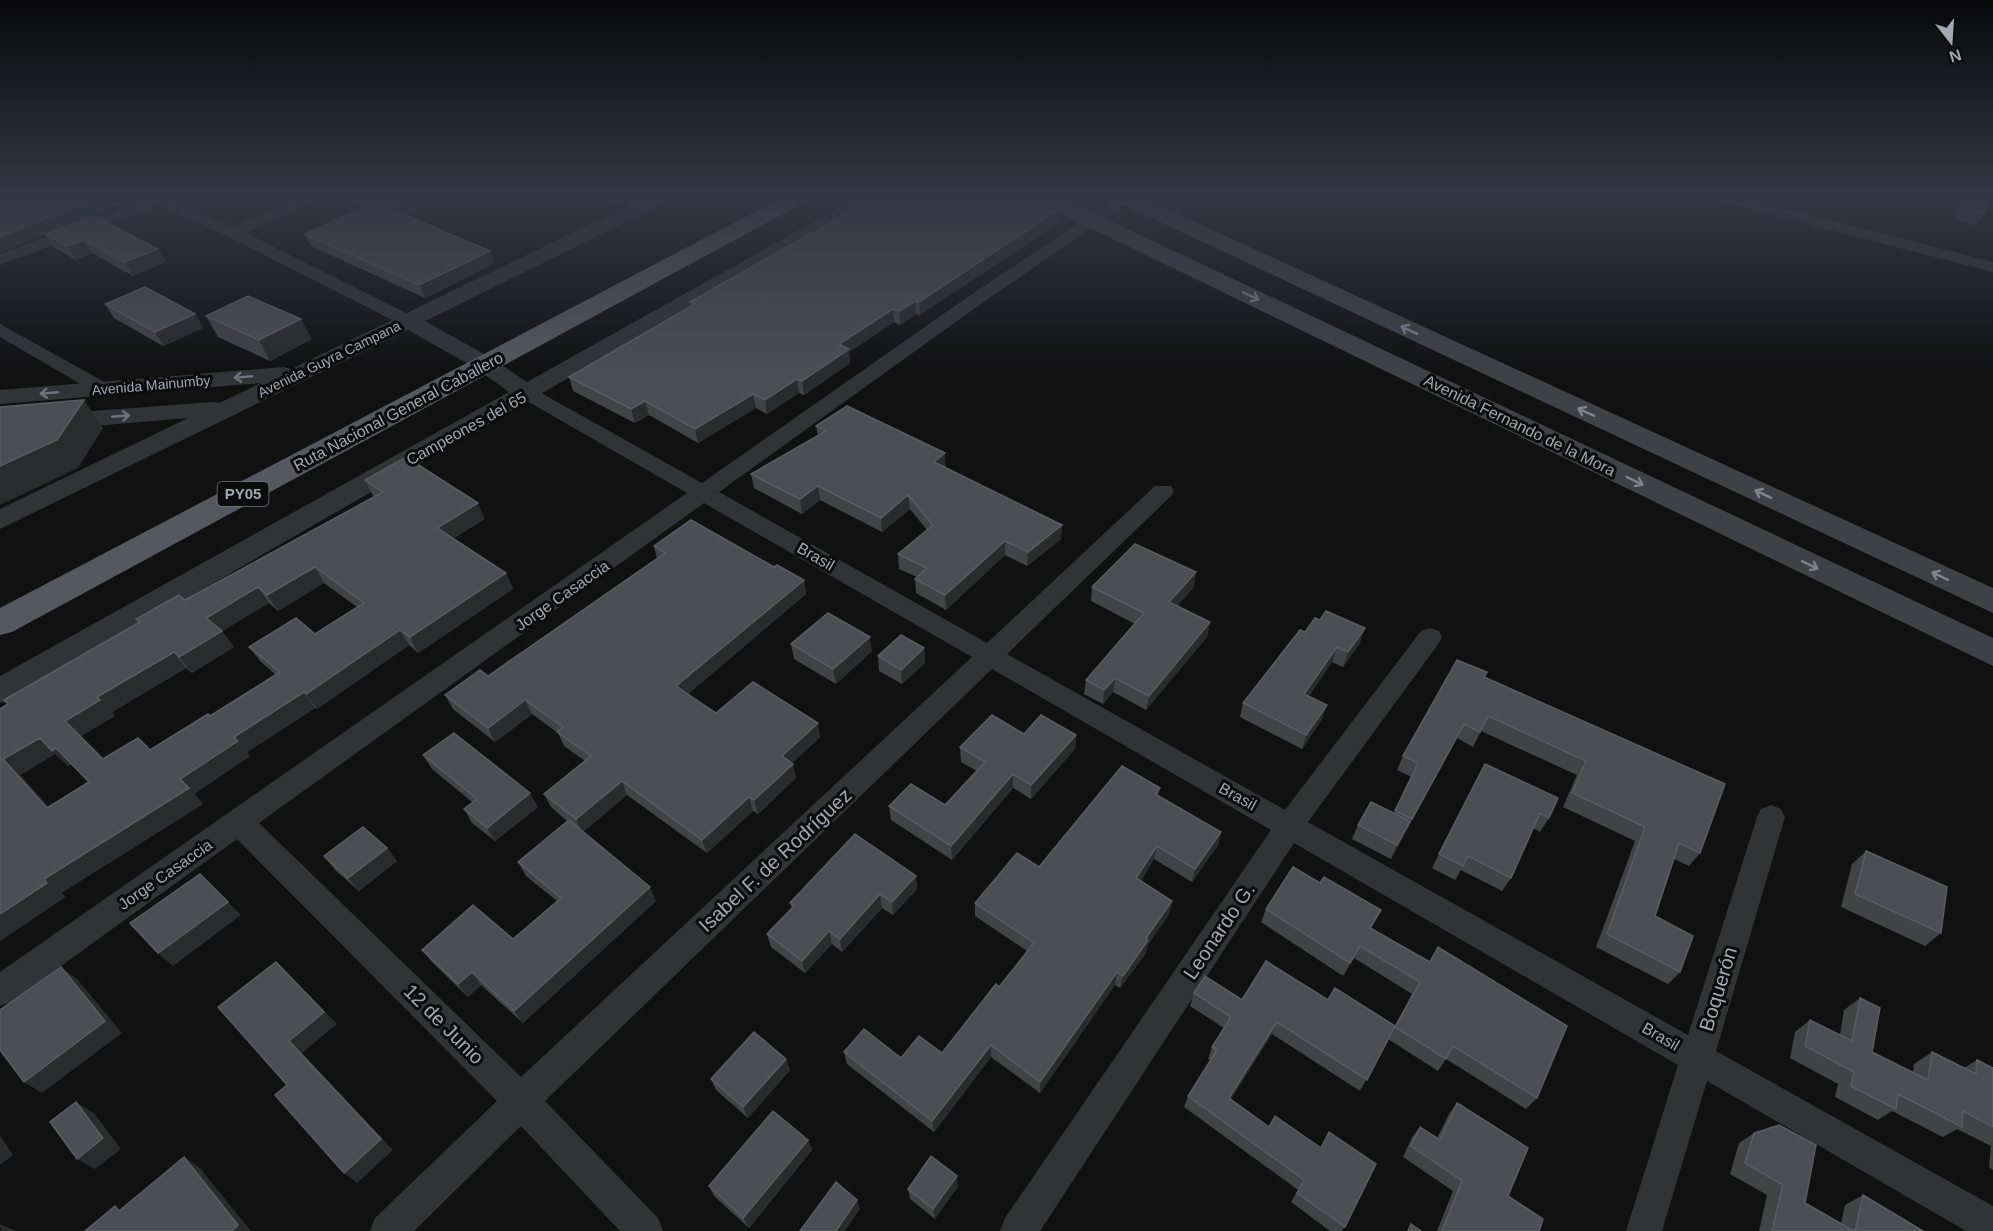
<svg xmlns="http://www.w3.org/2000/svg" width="1993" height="1231" font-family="Arial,sans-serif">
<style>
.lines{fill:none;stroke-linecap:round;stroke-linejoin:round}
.minor{fill:#323337;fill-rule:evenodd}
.tertiary{fill:#323337;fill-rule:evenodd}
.secondary{fill:#404147;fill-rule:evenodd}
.trunk{fill:#56585f;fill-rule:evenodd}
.wall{fill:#424347;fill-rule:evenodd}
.shaded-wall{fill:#2a2b2d}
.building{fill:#4d4e53;stroke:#5a5c62;stroke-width:1.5;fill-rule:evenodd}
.oneway{stroke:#80838d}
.oneway2{stroke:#70737b}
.labels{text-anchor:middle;stroke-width:6;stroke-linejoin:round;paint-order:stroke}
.far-street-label{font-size:14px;fill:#a2a7b3;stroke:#0c0c0d}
.shield{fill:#0c0c0d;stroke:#757881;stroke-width:1.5}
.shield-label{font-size:15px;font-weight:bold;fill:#a2a7b3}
.street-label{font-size:16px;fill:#a2a7b3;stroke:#0c0c0d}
.near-street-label{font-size:20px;fill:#a2a7b3;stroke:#0c0c0d}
</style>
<rect width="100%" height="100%" fill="#111112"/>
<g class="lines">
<path class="minor" d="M146,199H171L233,227L297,199H318L246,233L414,317L417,321L408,326L402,325L227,236L158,205L0,265V254Z
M1114,199H1132L971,311L719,492L987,643L1155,486H1171L1174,491L1171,496L1007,654L1285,810L1421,631L1430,628L1439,631L1442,637L1439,643L1308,822L1688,1035L1757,817L1761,809L1771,805L1781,809L1785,817L1716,1051L1993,1206V1231H1966L1707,1081L1662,1231H1626L1678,1065L1294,843L1040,1231H1000L1005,1218L1271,830L992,669L545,1101L658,1218L663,1231H620L521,1126L414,1231H370L375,1218L497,1101L237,839L11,1002L0,1006V972L687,493L520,397L517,393L520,389H534L702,483L959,303ZM704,503L972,657L521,1077L259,823Z
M1721,199H1748L1993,262V272L1723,202Z
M0,324L110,385L113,389L110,393H96L0,337Z"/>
<path class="tertiary" d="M642,199H667L665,203L425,321L493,359L527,382L854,199H878L11,700L0,703V676L509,392L477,369L408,330L0,529V509L188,418L0,434V418L212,402L219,403L261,383L0,404V390L284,367L291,369Z"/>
<path class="secondary" d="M1036,199H1064L1993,638V666L1039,203Z
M1117,199H1145L1993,588V613L1120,203Z"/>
<path class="trunk" d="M779,199H806L803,203L12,632L0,635V608Z"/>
</g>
<path class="wall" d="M0,199H133L67,226L158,249L166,262L133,276L92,253L76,260L53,247L45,234Z
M348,199H424L426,206L405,215L490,251L495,263L425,298L311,246L305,234L365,207Z
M605,199H629L619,204Z
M1962,199H1988L1984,214L1976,225L1954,220Z
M868,205L1061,221L920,315L916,314L900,325L894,322L849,352L850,363L804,395L799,393L767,414L756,408L698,443L649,415L635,423L573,391L569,377L691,307L690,302Z
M105,304L195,314L203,328L163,346L114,318Z
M206,316L312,339L270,361L218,337Z
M816,426L945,468L1062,525L1061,539L1027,566L1005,555L946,610L916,593L915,579L917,577L899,569L898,554L927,530L910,509L882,532L820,500L802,514L754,488L751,474L818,436Z
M365,480L485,519L453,538L506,573L513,589L418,653L409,645L317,709L315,708L247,752L250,756L194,794L203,804L61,893L65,897L0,941V709L139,623L136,619L185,600L375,497L373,496ZM324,583L357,607L315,634L249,647L261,662L276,675L210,716L150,750L103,759L80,736L115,716L112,712L186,668L192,673L234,647L222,631L269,603L278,611ZM55,754L68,766L71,764L89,782L49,807L20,775Z
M654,546L774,567L804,580L806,594L688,694L716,713L820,737L792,763L796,778L758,814L753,811L707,853L627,795L583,832L656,901L523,1023L481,985L468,997L432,962L422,950L513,939L557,901L526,876L518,862L567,821L551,807L544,794L585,761L564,746L558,733L532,714L495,742L453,709L445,695L488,676L657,559Z
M1092,587H1194L1177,606L1210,622L1207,637L1146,710L1113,692L1103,704L1084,694L1086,680L1135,624L1091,601Z
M1305,632L1360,643L1343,667L1332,662L1309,696L1322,719L1302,749L1240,717L1243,703Z
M791,644L872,651L836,684L794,659Z
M924,648L925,663L902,684L879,671L878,656Z
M1484,678L1700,853L1689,866L1674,859L1655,916L1680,972L1668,984L1596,947L1635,841L1563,807L1577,775L1481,731L1473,747L1457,738L1391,859L1352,839L1358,825L1394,813L1412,777L1397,770L1403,756Z
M1024,734L1076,735L1075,749L1031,799L1013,788L952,860L891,820L889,806L945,805L977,771L961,762L960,747Z
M423,755L538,807L495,841L472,823L464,809L472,802L432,769Z
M1485,764L1549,818L1540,832L1533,828L1511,878L1502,891L1461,870L1455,880L1432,868Z
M1160,788L1158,796L1221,832L1218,845L1192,882L1154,859L1141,881L1172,901L1169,914L1147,946L1146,953L1120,988L1115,985L1040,1093L991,1057L934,1132L847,1064L844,1052L901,1058L942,1053L999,987L1027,951L975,916V903L1039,867Z
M387,848L397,861L359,891L335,870L324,856Z
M1866,851L1941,933L1925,946L1841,907L1852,864Z
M916,876L917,889L893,915L882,908L842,952L832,944L805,973L771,947L767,934L792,909L790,903Z
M1320,883L1381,910L1371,928L1429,962L1438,947L1537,1098L1526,1109L1446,1059L1438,1071L1388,1039L1360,1091L1272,1034L1231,1099L1269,1127L1321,1148L1329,1132L1345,1227L1341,1231H1330L1291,1202L1298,1190L1184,1107L1188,1096L1210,1060L1208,1059L1212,1047L1224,1028L1190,1006L1194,993L1242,1000H1328L1395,1026L1412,994L1354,958L1343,976L1261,922L1266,909Z
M1860,998L1872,1052L1913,1073L1914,1064L1932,1052L1964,1068L1977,1060L1993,1068V1170L1989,1167L1991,1146L1957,1129L1943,1137L1892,1111L1878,1120L1835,1097L1838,1084L1790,1058L1795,1032L1810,1020L1840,1035L1844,1010Z
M786,1059L790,1070L748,1118L716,1090L711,1079Z
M1457,1103L1508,1196L1539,1231H1437L1453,1191L1403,1157L1412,1137L1420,1127L1437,1138L1449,1114Z
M1754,1133L1805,1203L1841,1224L1845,1205L1863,1195L1923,1231H1759L1767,1195L1730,1174L1739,1143Z
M808,1140L812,1150L749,1228L714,1196L709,1186Z
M958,1186L935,1219L910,1199L908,1189Z"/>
<path class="shaded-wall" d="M95,199H133L0,253V237Z
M407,199H424L426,206L395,219L390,207Z
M618,199H629L619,204Z
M1061,208V221L920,315L919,302Z
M84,240L92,253L76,260L68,246Z
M158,249L166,262L133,276L125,262Z
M490,251L495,263L425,298L419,285Z
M916,301V314L900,325L899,311Z
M893,309L894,322L849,352L850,363L804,395L802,381L839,344Z
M195,314L203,328L163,346L155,332Z
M301,319L312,339L270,361L259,340Z
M797,379L799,393L767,414L765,400Z
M753,394L756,408L698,443L695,429Z
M84,400L103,428L78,468L0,505V466Z
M645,401L649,415L635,423L631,409Z
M945,453L946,468L934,462Z
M818,486L820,500L802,514L800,499Z
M908,495L910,509L882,532L881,518Z
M478,503L485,519L445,544L437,528Z
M1062,525L1061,539L1027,566L1028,552Z
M1005,541V555L946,610L945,595Z
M315,567L324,583L278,611L267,595Z
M1196,572L1194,587L1167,617L1169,602Z
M506,573L513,589L418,653L410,637Z
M804,580L806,594L681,700L676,686Z
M258,587L269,603L218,633L206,618Z
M1210,622L1207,637L1146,710L1149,696Z
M1365,628L1360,643L1343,667L1348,652Z
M400,630L409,645L317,709L306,694Z
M222,631L234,647L192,673L179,657Z
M870,637L872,651L836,684L833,669Z
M1337,647L1332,662L1300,708L1304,694Z
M924,648L925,663L902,684L901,670Z
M174,652L186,668L112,712L115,716L80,737L65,721L97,697Z
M1115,678L1113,692L1103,704L1104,690Z
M304,692L315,708L247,752L250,756L194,794L203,804L61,893L65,897L0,941V914L44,879L180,779L234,737Z
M525,700L532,714L495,742L488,728Z
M1327,705L1322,719L1302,749L1306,735Z
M818,723L820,737L785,770L782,756Z
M1464,724L1457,738L1405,833L1412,819Z
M1076,735L1075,749L1031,799V785Z
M40,738L56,748L72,764L68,766L55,754L20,775L63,823L47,808L3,759Z
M793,764L796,778L758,814L754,800Z
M1013,774V788L952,860L951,846Z
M622,781L627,795L582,833L576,819Z
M530,793L538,807L495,841L487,828Z
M749,797L753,811L707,853L702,840Z
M1410,821L1404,835L1391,859L1397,845Z
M1221,832L1218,845L1192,882L1195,869Z
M1157,846L1154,859L1134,892L1136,878Z
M387,848L397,861L359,891L348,878Z
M916,876L917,889L893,915L892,902Z
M650,887L656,901L523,1023L514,1011Z
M880,894L882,908L842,952L840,939Z
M1172,901L1169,914L1147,946L1146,953L1120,988L1123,976L1146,938Z
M228,902L241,915L173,966L158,953Z
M829,931L832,944L805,973L802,961Z
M1360,946L1354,958L1343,976L1350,963Z
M276,962L337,1024L302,1053L393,1150L357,1183L344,1173L289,1041Z
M61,967L78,980L122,1033L42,1093L24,1082Z
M472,972L481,985L468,997L458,984Z
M1117,972L1115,985L1040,1093V1082Z
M1277,1022L1272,1034L1225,1109L1229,1098Z
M991,1045V1057L934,1132L932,1121Z
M786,1059L790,1070L748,1118L743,1107Z
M76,1102L94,1113L121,1149L95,1169L77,1159Z
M0,1136L13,1155L0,1165Z
M808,1140L812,1150L749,1228L743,1218Z
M184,1157L200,1168L251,1231H232Z
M957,1176L958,1186L935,1219L933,1209Z
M857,1200L860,1209L845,1231H836Z
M0,1224L16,1231H2L0,1227Z"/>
<path class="building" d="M0,199H95L0,237Z
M372,199H407L390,207Z
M878,199H1042L1061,208L919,302L916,301L899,311L893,309L839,344L849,349L802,381L797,379L765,400L753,394L695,429L645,401L631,409L569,377L695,304L690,302L863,204L868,205Z
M1965,199H1988L1984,214L1961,209Z
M375,202L490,251L419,285L305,234Z
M94,216L158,249L125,262L84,240L68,246L45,234Z
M145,287L195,314L155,332L105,304Z
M248,296L301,319L259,340L206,316Z
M84,400L57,440L0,466V407Z
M847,406L945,453L934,462L1062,525L1028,552L1005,541L945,595L915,579L927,568L898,554L933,525L908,495L881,518L818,486L800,499L751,474L826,431L816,426Z
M406,457L478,503L437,528L506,573L410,637L400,630L306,694L304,692L234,737L238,741L180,779L189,788L44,879L47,883L0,914V709L8,704L4,700L140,622L136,619L179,595L185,600L383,492L365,480ZM315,567L364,603L315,634L296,618L249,647L280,672L210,716L208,714L150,750L138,738L103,759L65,721L100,700L97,697L174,652L179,657L222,631L206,618L258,587L267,595ZM40,738L52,751L56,748L89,782L47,808L3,759Z
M691,520L774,567L777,565L804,580L676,686L716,713L753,682L818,723L782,756L793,764L754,800L749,797L702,840L622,781L576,819L544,794L591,756L557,732L563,727L525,700L488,728L445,695L480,670L488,676L665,553L654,546Z
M1135,544L1196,572L1169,602L1210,622L1149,696L1115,678L1104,690L1086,680L1144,613L1092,587Z
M1326,611L1365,628L1348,652L1337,647L1304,694L1327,705L1306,735L1243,703L1300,630L1305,632L1315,618L1320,620Z
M828,613L870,637L833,669L791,644Z
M901,635L924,648L901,670L878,656Z
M1457,660L1487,672L1484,677L1725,784L1700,853L1679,843L1655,916L1693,936L1680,972L1607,934L1645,827L1572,793L1586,761L1488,716L1480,732L1464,724L1412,819L1395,811L1418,763L1403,756Z
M992,715L1024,734L1041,715L1076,735L1031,785L1013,774L951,846L889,806L911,784L945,805L985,762L960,747Z
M454,733L530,793L487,828L464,809L477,799L423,755Z
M1485,764L1558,798L1549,818L1540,813L1511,878L1468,856L1463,866L1439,854Z
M1122,766L1160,788L1155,794L1221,832L1195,869L1157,846L1136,878L1172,901L1146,938L1148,940L1123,976L1117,972L1040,1082L991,1045L932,1121L844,1052L864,1029L901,1058L919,1036L942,1053L996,984L999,987L1034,943L975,903L1017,853L1039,867Z
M1371,802L1410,821L1397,845L1358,825Z
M569,820L650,887L514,1011L472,972L458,984L422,950L473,905L513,939L561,898L518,862Z
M363,827L387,848L348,878L324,856Z
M855,834L916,876L892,902L880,894L840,939L829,931L802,961L767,934L794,906L790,903Z
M1866,851L1947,887L1941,933L1855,894Z
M1293,867L1320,883L1324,877L1381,910L1370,928L1430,962L1438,947L1567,1026L1537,1098L1453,1046L1446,1059L1395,1027L1420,982L1360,946L1350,963L1266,909Z
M200,874L228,902L158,953L130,923Z
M1266,961L1328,1000L1335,988L1395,1026L1367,1080L1277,1022L1229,1098L1269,1127L1275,1116L1321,1148L1329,1132L1376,1164L1345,1227L1297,1193L1304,1180L1188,1096L1217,1050L1212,1047L1231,1017L1194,993L1205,976L1242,1000Z
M276,962L324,1012L289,1041L381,1139L344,1173L275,1095L287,1085L218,1007Z
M61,967L105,1021L24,1082L0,1050V1010Z
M1860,998L1880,1008L1872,1052L1928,1080L1932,1052L1976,1074L1977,1060L1993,1068V1127L1963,1111L1962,1127L1898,1094L1896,1109L1851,1086L1854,1072L1805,1046L1810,1020L1852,1041Z
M754,1032L786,1059L743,1107L711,1079Z
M76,1102L103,1138L77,1159L50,1122Z
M1457,1103L1528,1148L1508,1196L1543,1219L1539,1231H1442L1462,1181L1411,1146L1420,1127L1440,1140Z
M773,1111L808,1140L743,1218L709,1186Z
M1779,1125L1816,1145L1805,1203L1854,1231H1772L1783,1185L1745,1163L1754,1133Z
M931,1156L957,1176L933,1209L908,1189Z
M184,1157L238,1225L232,1231H85L115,1206L119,1211Z
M836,1182L857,1200L836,1231H800Z
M1863,1195L1923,1231H1855Z
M1411,1224L1421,1231H1408Z"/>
<defs><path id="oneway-shaft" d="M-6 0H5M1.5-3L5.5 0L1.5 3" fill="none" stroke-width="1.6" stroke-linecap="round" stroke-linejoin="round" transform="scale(1.5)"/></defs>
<g class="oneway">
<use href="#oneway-shaft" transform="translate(1251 296) rotate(26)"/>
<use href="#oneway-shaft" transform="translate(1409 330) rotate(-155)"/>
<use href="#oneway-shaft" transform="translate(1586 412) rotate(-155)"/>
<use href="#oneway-shaft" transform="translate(1635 481) rotate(26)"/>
<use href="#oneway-shaft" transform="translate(1763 494) rotate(-155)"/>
<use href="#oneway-shaft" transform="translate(1810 565) rotate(26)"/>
<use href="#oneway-shaft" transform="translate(1940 576) rotate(-155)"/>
</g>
<g class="oneway2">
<use href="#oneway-shaft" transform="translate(243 377) rotate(175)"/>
<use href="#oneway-shaft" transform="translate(49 393) rotate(175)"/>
<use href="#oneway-shaft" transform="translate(121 416) rotate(-4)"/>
</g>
<linearGradient id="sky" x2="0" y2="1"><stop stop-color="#09090a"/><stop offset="0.53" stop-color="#323844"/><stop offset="1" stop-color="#323844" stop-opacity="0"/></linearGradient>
<rect width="1993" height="372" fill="url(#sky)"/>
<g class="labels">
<g class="far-street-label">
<text transform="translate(329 359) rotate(-26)" y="5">Avenida Guyra Campana</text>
<text transform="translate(151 385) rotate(-5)" y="5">Avenida Mainumby</text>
</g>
<rect class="shield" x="217.5" y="482" width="51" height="24" rx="4.5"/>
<g class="shield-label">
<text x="243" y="499">PY05</text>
</g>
<g class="street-label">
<text transform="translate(398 411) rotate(-28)" y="6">Ruta Nacional General Caballero</text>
<text transform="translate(1520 425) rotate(26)" y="6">Avenida Fernando de la Mora</text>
<text transform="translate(466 428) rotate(-29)" y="6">Campeones del 65</text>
<text transform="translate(816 556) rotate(30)" y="6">Brasil</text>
<text transform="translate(562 595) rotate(-35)" y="6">Jorge Casaccia</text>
<text transform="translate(1238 796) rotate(29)" y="6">Brasil</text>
<text transform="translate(165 874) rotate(-35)" y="6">Jorge Casaccia</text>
<text transform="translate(1661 1036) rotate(30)" y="6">Brasil</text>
</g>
<g class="near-street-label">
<text transform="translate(775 860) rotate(-43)" y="7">Isabel F. de Rodríguez</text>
<text transform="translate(1219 931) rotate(-56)" y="7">Leonardo G.</text>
<text transform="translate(1718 989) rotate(-73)" y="7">Boquerón</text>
<text transform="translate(444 1024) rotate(45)" y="7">12 de Junio</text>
</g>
</g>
<g transform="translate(1951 42) rotate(163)" stroke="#0c0c0d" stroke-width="4.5" paint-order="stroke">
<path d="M0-4.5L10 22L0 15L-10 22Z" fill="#a2a7b3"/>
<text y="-9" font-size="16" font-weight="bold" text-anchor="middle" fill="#a2a7b3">N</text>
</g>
</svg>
